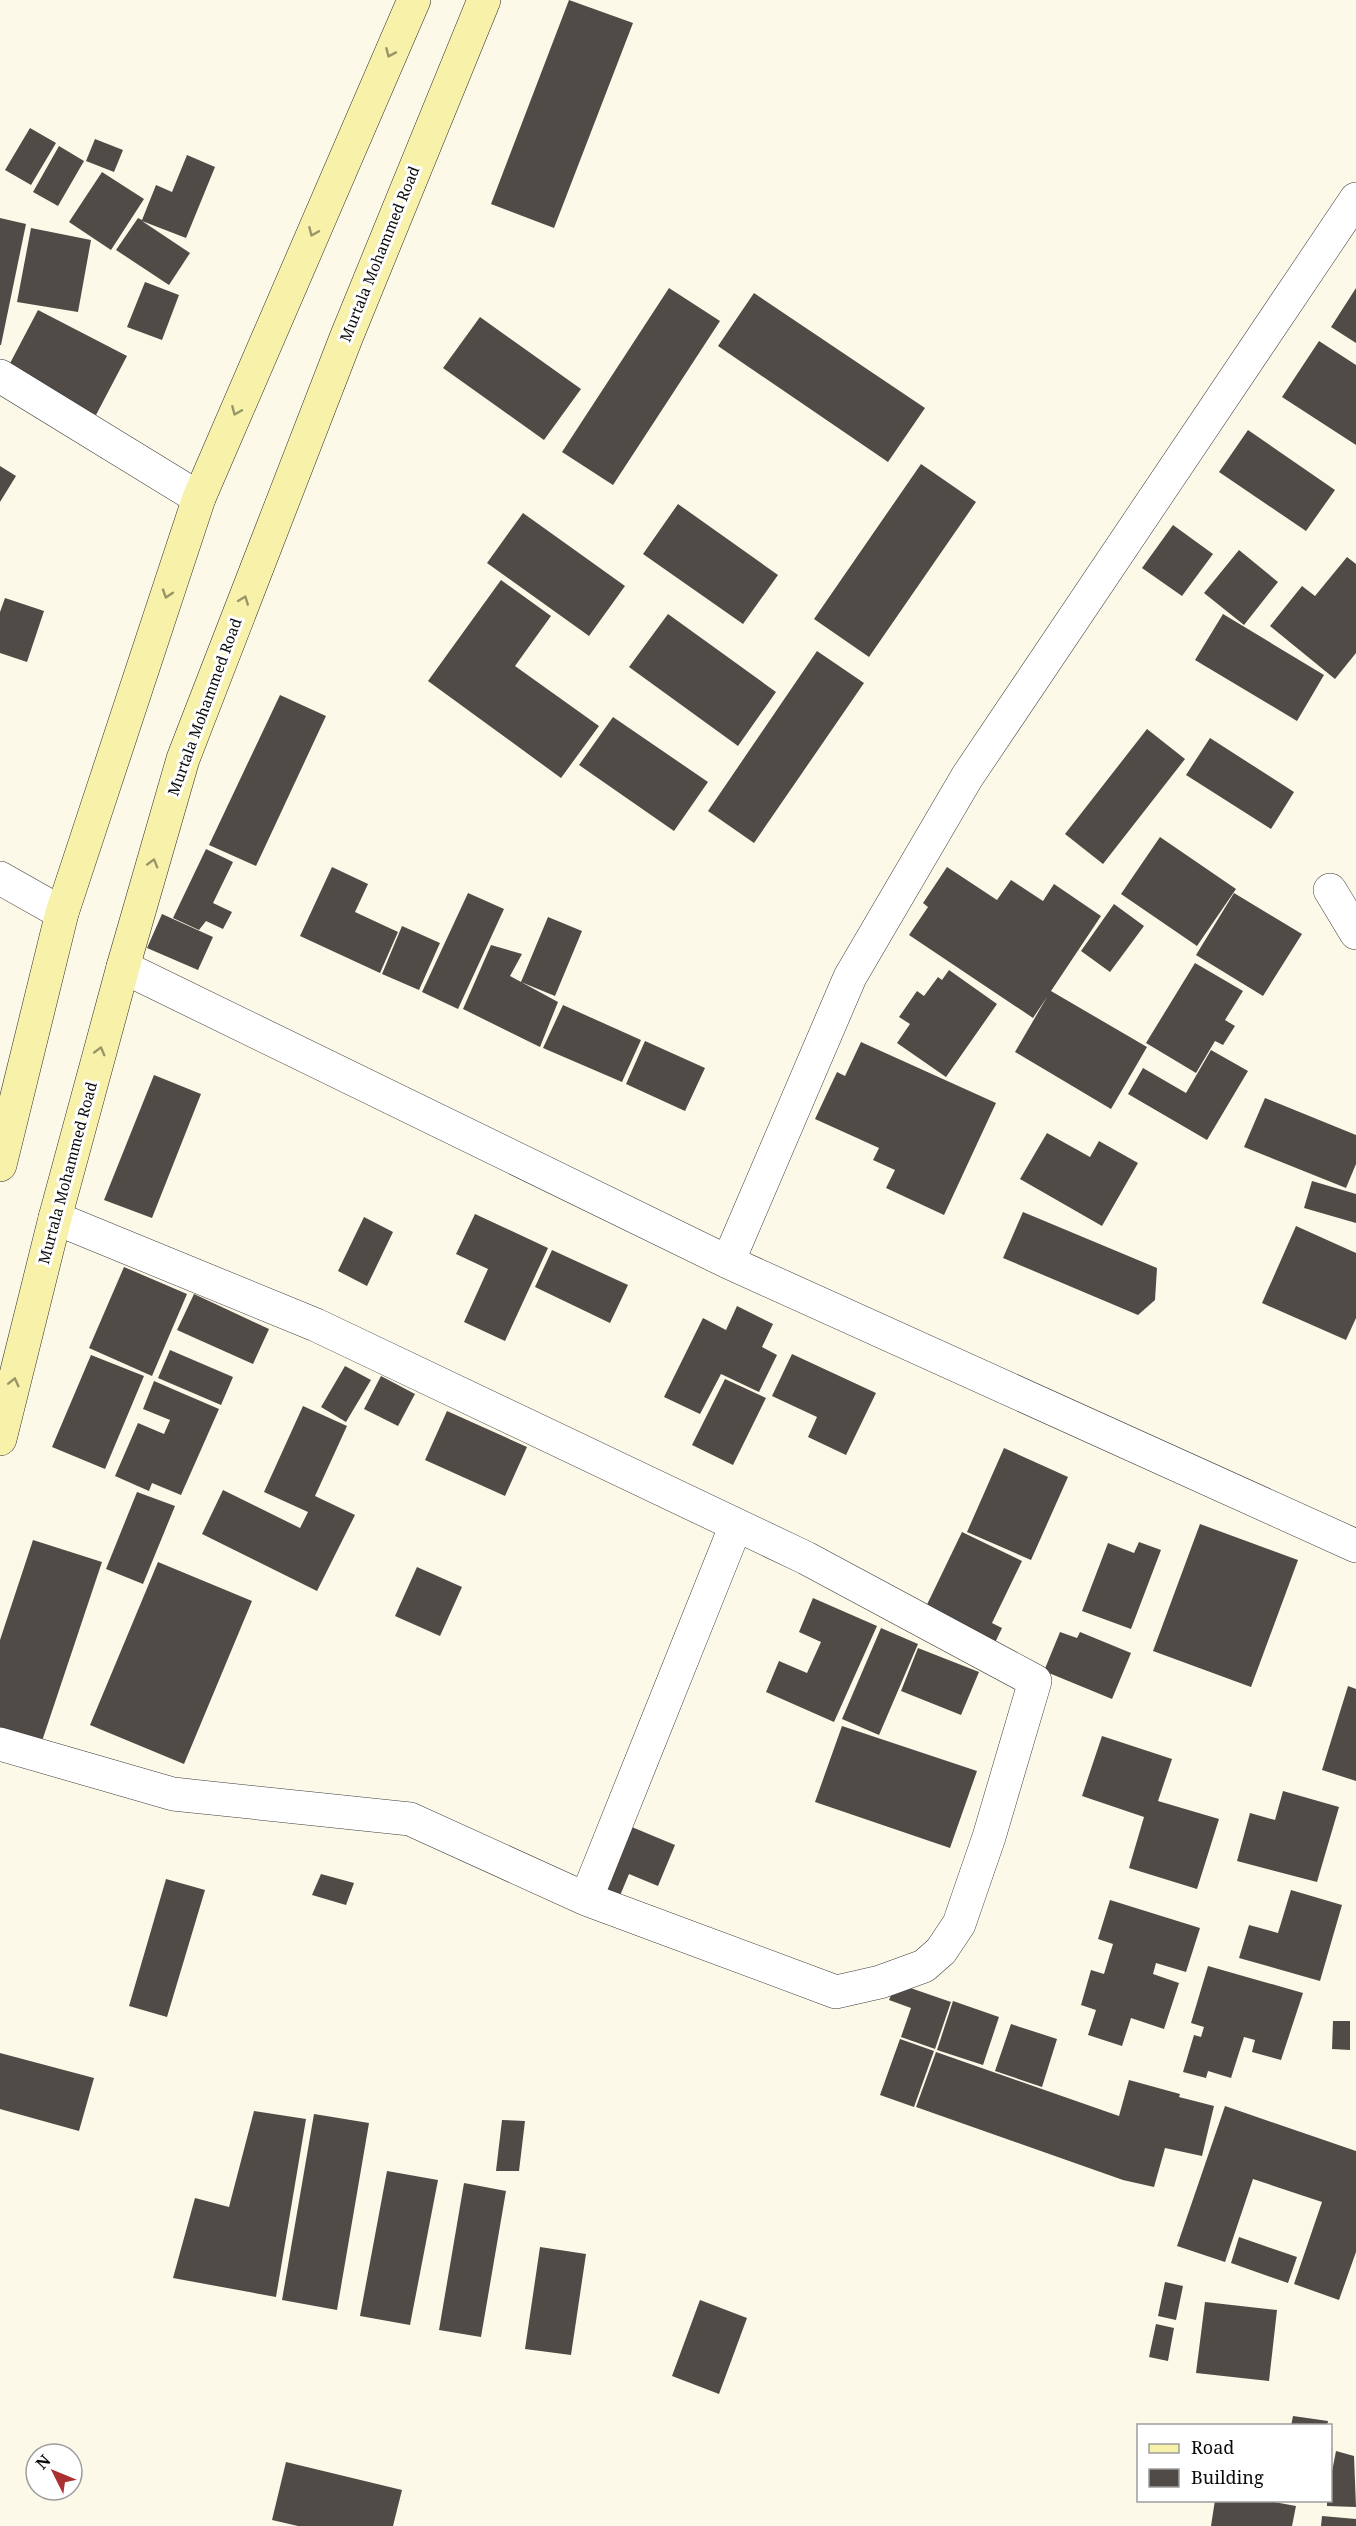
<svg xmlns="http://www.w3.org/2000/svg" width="1356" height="2526" font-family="'Noto Serif',serif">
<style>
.building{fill:#514b47}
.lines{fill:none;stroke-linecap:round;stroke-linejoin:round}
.street-casing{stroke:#3d3d3d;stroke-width:34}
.secondary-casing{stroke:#2c2c2c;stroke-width:34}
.street{stroke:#fff;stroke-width:33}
.secondary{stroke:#f7f1a9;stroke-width:33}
.oneway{stroke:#989569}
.labels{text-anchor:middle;stroke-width:6;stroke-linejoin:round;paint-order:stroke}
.street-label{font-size:15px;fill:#0a0a0a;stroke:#fff}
</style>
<rect width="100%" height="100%" fill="#fdf9e8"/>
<path class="building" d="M569,0L633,23L554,228L491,204Z
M30,128L56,143L31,185L5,170Z
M95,139L123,150L114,172L86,161Z
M59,146L84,161L58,206L33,192Z
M187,155L215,167L186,238L142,221L190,253L169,285L116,250L138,218L142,220L156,185L172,192Z
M102,172L144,199L111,250L69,222Z
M0,218L26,224L1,345H0Z
M31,228L91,240L78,312L17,302Z
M145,282L179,295L162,340L127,327Z
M669,288L720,321L613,485L562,452Z
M1356,288V343L1331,327Z
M754,293L925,408L888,462L718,346Z
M38,310L127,356L96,415L7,369Z
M480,317L581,389L544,440L443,368Z
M1319,341L1356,365V445L1282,397Z
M1248,430L1335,490L1306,531L1219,472Z
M921,464L976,502L869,657L814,619Z
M0,466L16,476L0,502Z
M678,504L778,575L743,624L643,554Z
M523,513L625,586L589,636L487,563Z
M1173,525L1213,554L1182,596L1142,568Z
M1239,550L1278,582L1244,625L1204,593Z
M1347,557L1356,564V653L1335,679L1270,626L1302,586L1315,596Z
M501,580L551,616L515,666L599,726L561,778L428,681Z
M5,598L44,611L27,662L0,653V612Z
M668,614L776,692L738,746L629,667Z
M1223,614L1324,675L1297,721L1195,660Z
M817,651L864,683L754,843L708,811Z
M280,695L326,716L256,866L209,845Z
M613,717L708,782L674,831L579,765Z
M1147,729L1185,759L1103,864L1065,834Z
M1210,738L1294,792L1271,829L1186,775Z
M1160,837L1236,889L1197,946L1121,894Z
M206,849L233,862L213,903L232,912L223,929L206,921L199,930L173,918Z
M332,867L368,884L355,912L398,932L380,973L300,936Z
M947,867L997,900L1011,880L1043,901L1054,884L1101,916L1051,991L1147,1047L1111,1109L1015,1052L1047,997L1033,1018L909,935L928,907L923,903Z
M468,893L504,909L458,1009L422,992Z
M1234,893L1302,934L1263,996L1196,955Z
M1114,904L1144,926L1110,972L1081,951Z
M162,914L213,937L198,970L147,948Z
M548,917L582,931L555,996L521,982Z
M402,926L440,943L419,990L382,974Z
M491,945L522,954L510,976L558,1002L540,1047L463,1009Z
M1195,963L1243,991L1225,1020L1235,1026L1223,1045L1215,1041L1196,1073L1146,1043Z
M949,970L997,1004L946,1077L897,1043L910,1024L899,1017L917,991L924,996L938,977L942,980Z
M563,1005L641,1040L622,1082L543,1048Z
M645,1041L705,1068L685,1111L626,1084Z
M861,1042L996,1103L944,1215L886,1188L895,1170L873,1160L879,1148L815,1119L837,1072L845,1076Z
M1211,1050L1248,1071L1207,1140L1128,1094L1143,1068L1186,1093Z
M154,1075L201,1094L152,1218L104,1200Z
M1265,1098L1356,1135V1164L1346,1188L1244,1147Z
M1047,1133L1090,1157L1099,1141L1138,1163L1102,1226L1020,1179Z
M1312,1181L1356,1194V1223L1304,1208Z
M1023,1212L1157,1268L1155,1300L1138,1315L1003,1258Z
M475,1214L548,1248L505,1341L464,1322L488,1269L456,1254Z
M364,1217L393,1232L367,1286L338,1271Z
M1296,1226L1356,1253V1318L1346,1340L1262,1303Z
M552,1250L628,1285L610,1323L535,1287Z
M124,1267L187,1294L152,1376L89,1348Z
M194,1294L269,1329L253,1364L177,1330Z
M737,1306L773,1324L762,1347L777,1355L759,1392L721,1374L700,1414L664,1397L703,1318L726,1330Z
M170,1350L233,1377L221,1405L158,1378Z
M792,1354L876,1393L846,1455L808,1437L817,1417L772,1396Z
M91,1355L144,1376L105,1469L52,1447Z
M345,1366L371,1380L346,1422L321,1407Z
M381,1376L415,1394L398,1426L364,1409Z
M725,1379L766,1398L733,1465L692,1445Z
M154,1381L219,1409L181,1495L152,1483L149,1491L115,1476L138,1423L164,1434L170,1420L143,1409Z
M303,1406L347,1426L315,1496L355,1515L317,1591L202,1534L223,1490L300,1528L308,1512L264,1492Z
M447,1411L527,1447L505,1496L425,1460Z
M1004,1448L1068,1477L1031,1560L967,1532Z
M137,1492L175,1506L143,1584L106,1569Z
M1200,1524L1298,1560L1251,1687L1153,1651Z
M962,1532L1022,1561L992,1623L1002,1628L991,1651L921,1617Z
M33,1540L102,1562L40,1747L0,1734V1640Z
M1139,1542L1161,1550L1131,1629L1082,1611L1108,1543L1134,1553Z
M158,1562L252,1601L184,1764L90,1725Z
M417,1567L462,1587L440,1636L395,1616Z
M813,1598L877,1626L834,1722L766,1692L779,1661L807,1673L821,1642L799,1632Z
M881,1628L918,1644L879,1735L842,1719Z
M1060,1632L1077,1638L1080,1632L1131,1653L1112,1699L1044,1671Z
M918,1648L979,1672L961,1715L901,1691Z
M1348,1686L1356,1689V1781L1322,1770Z
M842,1726L977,1771L950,1848L815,1802Z
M1102,1736L1172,1759L1158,1801L1219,1819L1197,1889L1129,1868L1144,1817L1082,1796Z
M1283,1791L1339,1807L1317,1882L1237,1861L1250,1813L1275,1820Z
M627,1825L675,1845L658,1886L629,1874L619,1898L599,1890Z
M321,1874L354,1883L346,1905L312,1895Z
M166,1879L205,1890L167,2017L129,2006Z
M1291,1890L1342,1905L1320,1981L1239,1958L1249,1925L1278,1933Z
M1110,1900L1200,1928L1186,1972L1156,1963L1153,1974L1179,1983L1164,2029L1131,2018L1122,2046L1088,2035L1096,2010L1081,2005L1091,1970L1104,1974L1113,1944L1098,1939Z
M1208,1966L1303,1993L1281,2060L1252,2052L1255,2040L1244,2037L1231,2078L1208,2071L1206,2078L1183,2072L1194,2035L1201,2037L1204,2027L1191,2023Z
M896,1983L951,2002L935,2049L901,2037L911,2008L889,2000Z
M953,2001L999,2017L983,2065L937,2050Z
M1333,2021H1350V2050L1332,2049Z
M1011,2024L1057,2039L1042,2087L995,2071Z
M900,2039L934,2051L914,2107L880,2095Z
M936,2052L1119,2116L1129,2080L1180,2094L1179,2097L1214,2106L1202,2156L1165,2148L1154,2187L1123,2180L916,2107Z
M0,2053L94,2078L79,2131L0,2109Z
M1225,2106L1356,2151V2252L1339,2300L1294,2284L1322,2202L1253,2179L1225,2262L1177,2246Z
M254,2111L306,2119L276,2297L173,2278L195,2198L229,2207Z
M314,2114L369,2123L337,2310L282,2300Z
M502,2120L525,2121L519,2171H496Z
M387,2171L438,2180L410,2325L360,2316Z
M464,2183L506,2191L481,2337L439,2330Z
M1239,2237L1297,2257L1288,2283L1231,2263Z
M540,2247L586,2254L571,2355L525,2349Z
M1165,2282L1183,2286L1176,2320L1158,2316Z
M700,2300L747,2318L719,2394L672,2376Z
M1205,2302L1277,2310L1269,2381L1196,2373Z
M1156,2324L1174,2328L1168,2361L1149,2357Z
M1293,2416L1328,2421L1327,2426H1291Z
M1336,2451L1354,2456L1356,2507L1327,2506V2500H1330V2482Z
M286,2462L402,2490L393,2526H298L272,2520Z
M1215,2500H1263L1296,2506L1292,2526H1211Z
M1322,2516L1356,2519V2526H1321Z"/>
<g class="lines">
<g class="street-casing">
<path id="street" d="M0,376L199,498
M0,878L62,913
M1330,890L1356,933
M123,967L728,1262L1356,1546
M728,1262L850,977L967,777L1356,199
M0,1744L173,1794L410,1819L586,1899L836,1992L880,1982L924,1966L941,1951L959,1924L989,1837L1035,1681L806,1558L316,1325L55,1218
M586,1899L736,1525"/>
</g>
<g class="secondary-casing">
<path id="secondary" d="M0,1165L62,913L199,498L414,0
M0,1439L55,1218L123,967L183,759L346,338L484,0"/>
</g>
<use href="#street" class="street"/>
<use href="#secondary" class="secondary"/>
</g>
<defs><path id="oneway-chevron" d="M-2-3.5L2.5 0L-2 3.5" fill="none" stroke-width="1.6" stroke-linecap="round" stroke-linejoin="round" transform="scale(1.5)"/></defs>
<g class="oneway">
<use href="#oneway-chevron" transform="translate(390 53) rotate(114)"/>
<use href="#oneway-chevron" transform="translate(313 232) rotate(113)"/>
<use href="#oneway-chevron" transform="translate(236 411) rotate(113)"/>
<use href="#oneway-chevron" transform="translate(167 594) rotate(108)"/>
<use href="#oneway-chevron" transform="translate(244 600) rotate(-69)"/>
<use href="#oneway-chevron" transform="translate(153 863) rotate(-74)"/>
<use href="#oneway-chevron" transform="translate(100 1051) rotate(-75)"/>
<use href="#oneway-chevron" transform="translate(14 1382) rotate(-76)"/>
</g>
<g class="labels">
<g class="street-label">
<text transform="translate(380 254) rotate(-68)" y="5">Murtala Mohammed Road</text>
<text transform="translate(205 707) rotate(-70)" y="5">Murtala Mohammed Road</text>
<text transform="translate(68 1173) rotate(-75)" y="5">Murtala Mohammed Road</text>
</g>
</g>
<rect x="1137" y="2424" width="195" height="78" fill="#ffffff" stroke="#9d9d9d" stroke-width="1.5"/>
<rect x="1149" y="2444" width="30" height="9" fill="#f7f1a9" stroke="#9d9d9d" stroke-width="1.5"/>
<text x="1191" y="2454" font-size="18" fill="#0a0a0a">Road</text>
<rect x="1149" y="2469" width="30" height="18" fill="#514b47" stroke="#9d9d9d" stroke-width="1.5"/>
<text x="1191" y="2484" font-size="18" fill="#0a0a0a">Building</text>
<g transform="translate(54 2472) rotate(313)"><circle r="28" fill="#ffffff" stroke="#9d9d9d" stroke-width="1.5"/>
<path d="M0-4.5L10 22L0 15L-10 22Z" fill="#ab3032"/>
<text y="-9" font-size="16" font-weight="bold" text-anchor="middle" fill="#0a0a0a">N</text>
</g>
</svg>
